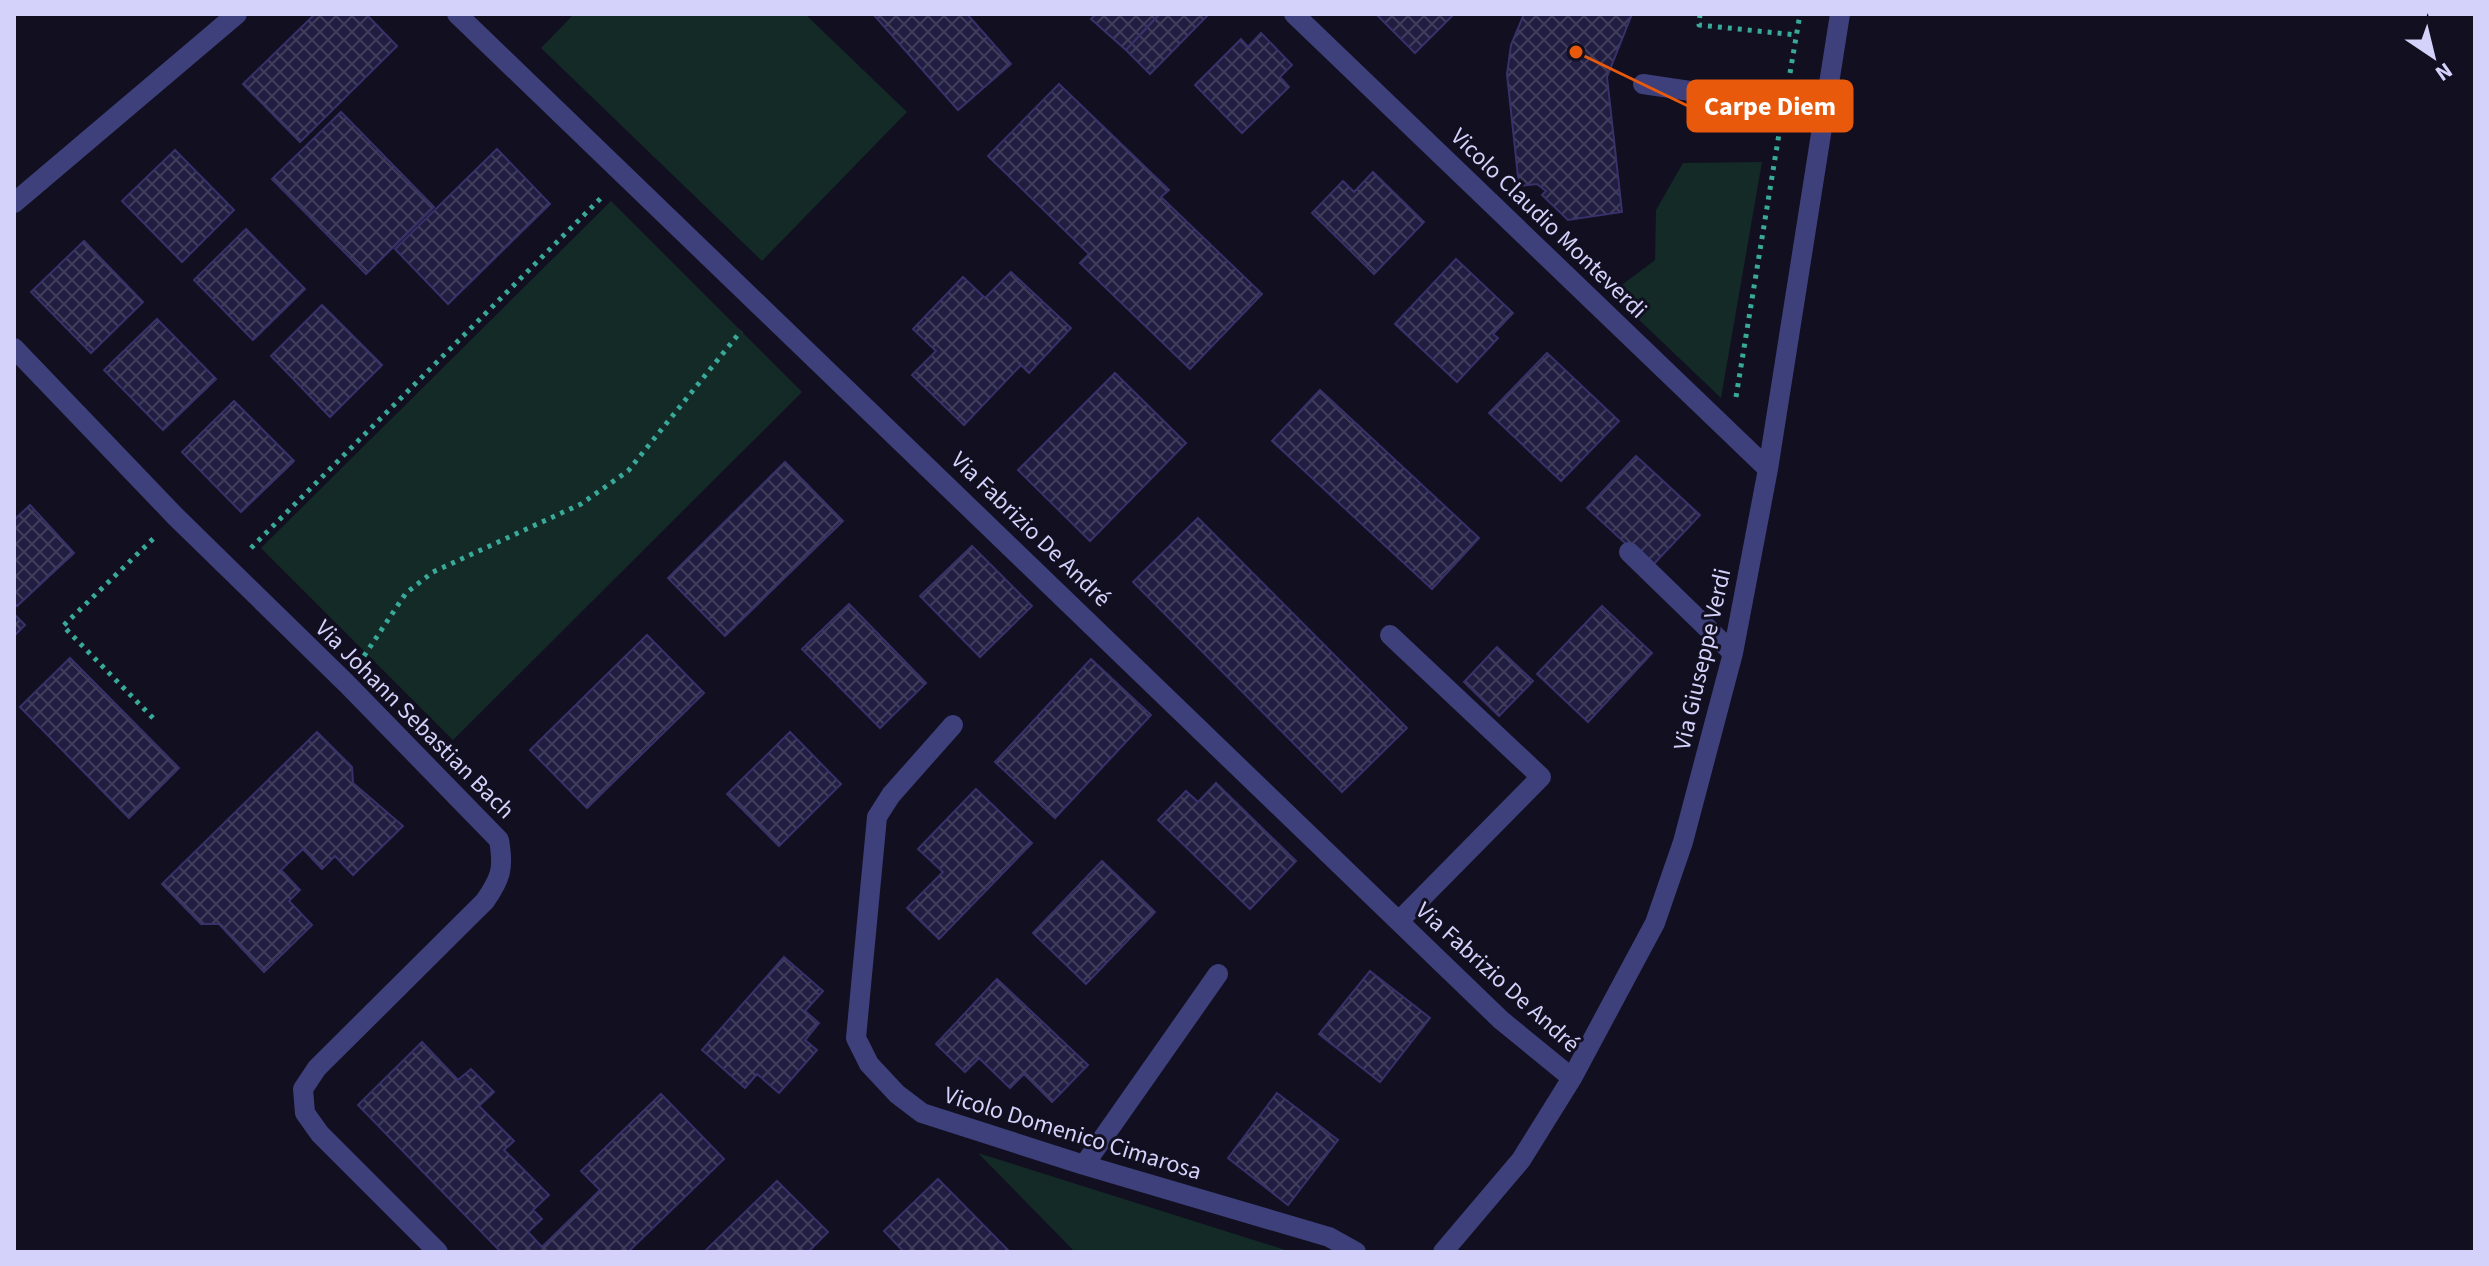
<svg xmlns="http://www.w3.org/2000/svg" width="2489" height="1266" font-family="'Source Sans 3',sans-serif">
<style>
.green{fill:#132a27}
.building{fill:url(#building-cross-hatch);stroke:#38316a;stroke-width:2}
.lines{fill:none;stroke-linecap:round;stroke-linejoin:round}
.path{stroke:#39a99a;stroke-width:5;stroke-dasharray:4 6;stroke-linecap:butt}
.minor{stroke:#3e407b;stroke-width:20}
.labels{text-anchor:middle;stroke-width:6;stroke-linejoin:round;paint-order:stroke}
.street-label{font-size:24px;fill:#d4d2fb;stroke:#110f20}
.leader{fill:none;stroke:#e8590c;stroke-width:3}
.callout-dot{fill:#e8590c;stroke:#110f20;stroke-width:3}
.callout{fill:#e8590c;stroke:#e8590c;stroke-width:3}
.callout-label{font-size:26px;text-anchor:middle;font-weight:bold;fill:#fff}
</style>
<defs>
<pattern id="building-cross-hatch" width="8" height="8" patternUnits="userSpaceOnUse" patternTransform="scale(2)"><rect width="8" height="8" fill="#211d40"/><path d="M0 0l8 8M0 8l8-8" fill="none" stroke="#403d5c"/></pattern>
</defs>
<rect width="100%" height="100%" fill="#110f20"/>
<path class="green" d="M574,14H805L907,112L762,261L541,48Z
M1762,162L1721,398L1611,293L1655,260L1656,210L1683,163Z
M611,201L802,392L453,740L261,548Z
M978,1153L1292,1252H1075Z"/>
<path class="building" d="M315,14H366L397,46L300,142L243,84Z
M873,14H967L1011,64L958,110Z
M1096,14H1159L1126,50L1091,19Z
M1160,14H1209L1150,74L1126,50Z
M1376,14H1454L1415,53Z
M1524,14H1632L1607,77L1622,212L1568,220L1542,195L1546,191L1537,184L1519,186L1507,74L1511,45Z
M1261,33L1292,65L1280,77L1289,87L1242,133L1195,85L1241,39L1248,47Z
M1059,84L1169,190L1161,197L1262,294L1190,369L1080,263L1089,254L988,156Z
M341,112L434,207L366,274L272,179Z
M497,149L550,204L448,304L395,249Z
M175,150L234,210L182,262L122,201Z
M1373,172L1424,222L1374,274L1312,213L1343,181L1354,192Z
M246,229L305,289L253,340L194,280Z
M84,241L143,302L91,353L31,292Z
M1456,259L1513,313L1493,334L1498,338L1457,382L1395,324Z
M1011,272L1071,328L1029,373L1021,365L964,425L912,375L936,351L913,329L963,277L985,298Z
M322,305L382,365L330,417L271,356Z
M157,319L216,379L163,430L104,370Z
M1547,353L1619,421L1561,481L1489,413Z
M1115,373L1186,443L1090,541L1018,470Z
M1320,390L1479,538L1432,589L1272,441Z
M234,401L294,461L241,512L182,452Z
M1636,456L1700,515L1651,567L1587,508Z
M785,462L843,521L725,636L668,578Z
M30,505L74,553L17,606L14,603V520Z
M1198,518L1407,728L1342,792L1133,582Z
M972,546L1032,606L980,657L920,596Z
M849,604L926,683L880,728L802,649Z
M1602,606L1652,653L1588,722L1537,674Z
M14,614L25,625L14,636Z
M647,635L704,693L587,808L530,750Z
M1497,647L1533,681L1499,716L1464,682Z
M70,658L179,768L129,818L20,707Z
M1091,659L1151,715L1055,818L995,762Z
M317,732L352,767L353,783L403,826L353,875L335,856L322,869L303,849L281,870L300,890L289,901L312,925L264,972L219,924H201L162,884Z
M790,732L841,784L779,846L727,794Z
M1216,783L1296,861L1250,909L1158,820L1186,791L1198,802Z
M976,789L1032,843L939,939L907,908L943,872L918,849Z
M1102,861L1155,912L1086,984L1033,933Z
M784,957L823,991L805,1011L819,1023L805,1040L817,1050L779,1093L757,1074L745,1088L702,1050Z
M1370,971L1430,1018L1380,1082L1319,1034Z
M997,979L1088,1065L1052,1102L1024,1074L1010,1088L979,1058L965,1072L936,1044Z
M422,1042L458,1080L471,1069L494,1092L479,1106L514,1141L504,1150L549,1195L533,1210L542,1219L528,1232L542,1247L600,1190L581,1171L661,1094L724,1159L628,1252H501L358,1105Z
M1277,1093L1338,1140L1288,1205L1228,1158Z
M938,1179L1010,1252H904L884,1231Z
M777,1181L828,1232L808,1252H704Z"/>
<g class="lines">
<path class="path" d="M1700,14L1699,25L1797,35
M1790,73L1800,14
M1736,397L1779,134
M251,548L603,196
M364,656L406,593L433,572L581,504L628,471L741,331
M153,718L63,626L155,537"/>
<path class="minor" d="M457,14L1501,1020L1572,1078
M1294,14L1768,469
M1643,84L1784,105L1823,114
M14,203L237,14
M14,348L176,517L347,684L499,840C504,868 501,878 485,901L317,1068L303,1089L305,1113L320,1134L438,1252
M1629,552L1733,653
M1390,635L1541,777L1399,921
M953,725L891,795L877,817L856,1038L869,1064L897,1094L922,1113L1084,1165L1329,1237L1356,1252
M1084,1165L1218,974
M1443,1252L1521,1160L1572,1078L1655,923L1683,842L1733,653L1768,469L1840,14"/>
</g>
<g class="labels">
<g class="street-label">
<text transform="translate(1549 223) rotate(44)" y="8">Vicolo Claudio Monteverdi</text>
<text transform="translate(1031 529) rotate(44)" y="8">Via Fabrizio De André</text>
<text transform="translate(1702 659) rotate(-77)" y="8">Via Giuseppe Verdi</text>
<text transform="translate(415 719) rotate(45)" y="8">Via Johann Sebastian Bach</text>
<text transform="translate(1498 977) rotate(42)" y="8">Via Fabrizio De André</text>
<text transform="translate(1073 1133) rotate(17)" y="8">Vicolo Domenico Cimarosa</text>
</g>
</g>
<path class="leader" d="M1576 52L1688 106"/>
<circle class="callout-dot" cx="1576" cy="52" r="8"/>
<rect class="callout" x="1688" y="81" width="164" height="50" rx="8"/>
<g class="callout-label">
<text x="1770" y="115">Carpe Diem</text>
</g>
<rect width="2489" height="1266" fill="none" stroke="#d4d2fb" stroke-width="32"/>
<g transform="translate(2433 56) rotate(145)" stroke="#110f20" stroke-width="6" paint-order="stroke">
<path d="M0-6L14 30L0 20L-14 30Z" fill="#d4d2fb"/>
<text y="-12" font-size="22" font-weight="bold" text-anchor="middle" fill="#d4d2fb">N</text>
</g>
</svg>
